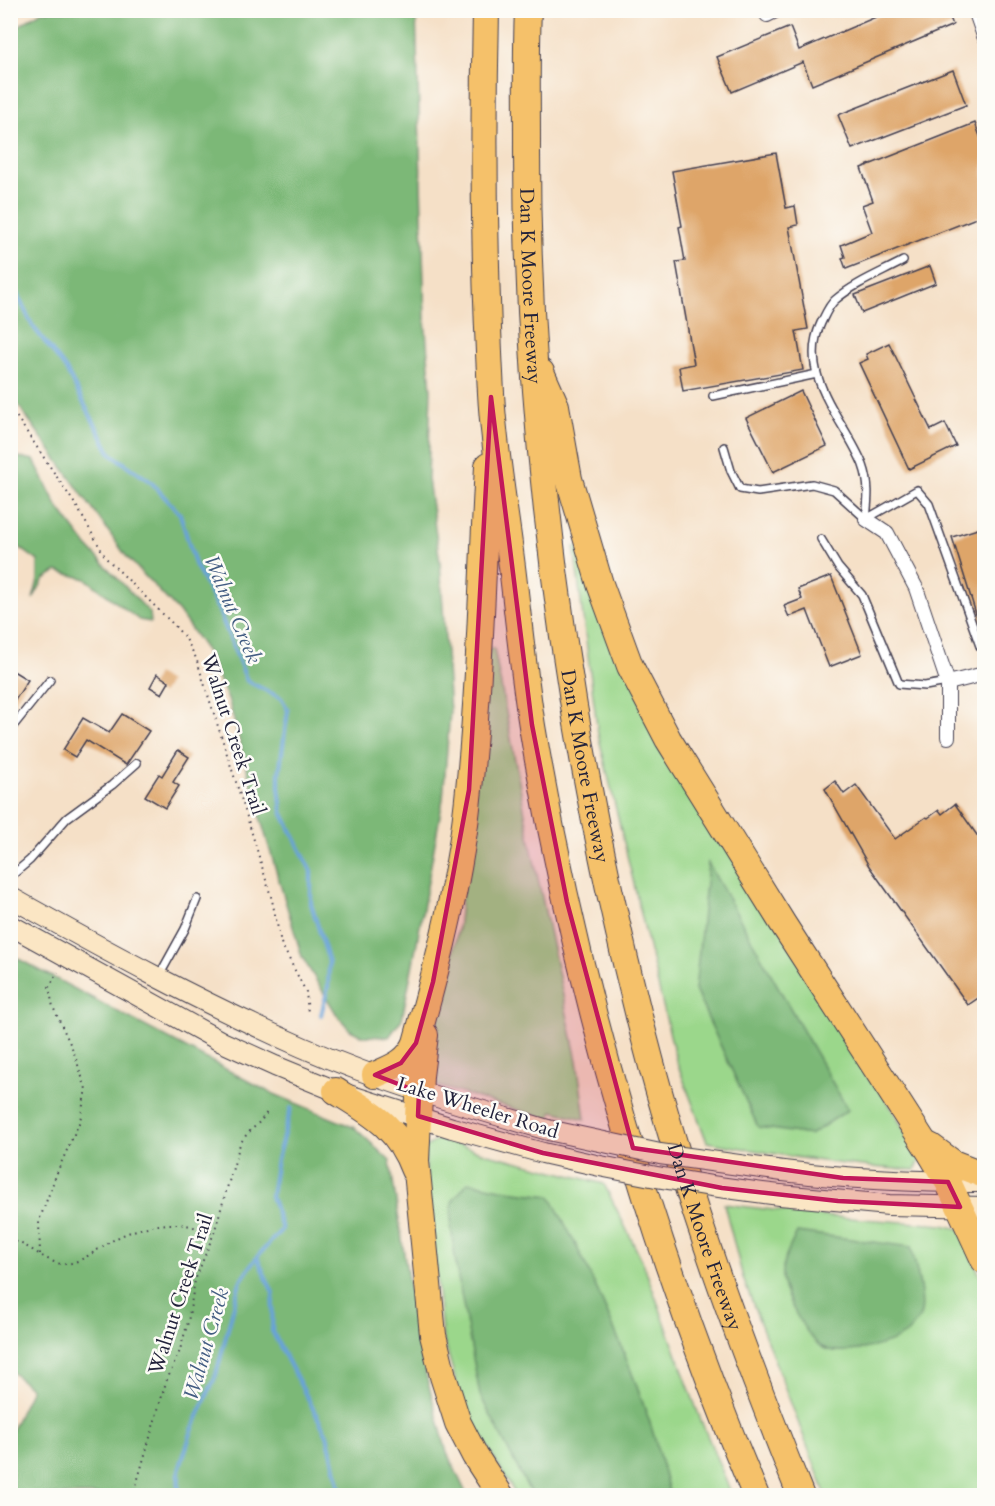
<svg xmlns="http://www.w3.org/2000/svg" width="995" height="1506" font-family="Cardo,serif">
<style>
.green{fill:#9bd78b;stroke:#5e7c63;stroke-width:1.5}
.forest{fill:#7cb877;stroke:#4f6d59;stroke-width:1.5}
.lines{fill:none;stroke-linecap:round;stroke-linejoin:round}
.stream{stroke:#68a2d8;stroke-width:4}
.building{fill:#dea569}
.service-casing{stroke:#423e50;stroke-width:10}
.minor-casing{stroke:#423e50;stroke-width:16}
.secondary-casing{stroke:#423e50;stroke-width:22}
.motorway-casing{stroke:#423e50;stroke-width:28}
.path{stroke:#423e50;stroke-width:2;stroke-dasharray:1.5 4.5;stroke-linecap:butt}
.service{stroke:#fff;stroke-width:7}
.minor{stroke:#fff;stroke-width:14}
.secondary{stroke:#fbe6c4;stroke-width:20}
.motorway{stroke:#f5c16b;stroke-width:26}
.rail{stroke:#22223b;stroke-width:4}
.secondary-bridge-casing{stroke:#423e50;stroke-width:22;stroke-linecap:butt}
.secondary-bridge{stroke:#fbe6c4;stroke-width:20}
.marked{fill:#c2185b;fill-opacity:0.2;stroke:#c2185b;stroke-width:4.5;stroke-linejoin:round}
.labels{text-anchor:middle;stroke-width:5;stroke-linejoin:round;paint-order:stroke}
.street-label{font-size:20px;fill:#22223b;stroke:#fdfcf7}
.water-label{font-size:21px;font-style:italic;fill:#425c82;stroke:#fdfcf7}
</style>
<rect width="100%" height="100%" fill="#fdfcf7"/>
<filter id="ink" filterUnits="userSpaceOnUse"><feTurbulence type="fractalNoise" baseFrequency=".0167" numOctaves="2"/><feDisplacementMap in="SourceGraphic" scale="12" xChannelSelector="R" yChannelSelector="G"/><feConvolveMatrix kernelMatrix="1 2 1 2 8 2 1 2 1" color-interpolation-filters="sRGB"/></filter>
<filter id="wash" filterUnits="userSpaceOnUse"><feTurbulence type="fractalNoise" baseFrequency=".008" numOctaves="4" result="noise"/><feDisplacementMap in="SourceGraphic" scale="24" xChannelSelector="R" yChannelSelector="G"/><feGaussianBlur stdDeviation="1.35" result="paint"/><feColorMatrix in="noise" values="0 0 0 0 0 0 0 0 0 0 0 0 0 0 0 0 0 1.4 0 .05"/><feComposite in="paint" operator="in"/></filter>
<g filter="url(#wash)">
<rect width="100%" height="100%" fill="#f5e0c7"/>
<path class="green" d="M579,546L601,609L907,1135L920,1160L915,1170C845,1167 776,1154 707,1142L676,1060L598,734L574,547Z
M489,648H494L531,846L577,1061L585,1119L553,1111L549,1119L434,1085L428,1080L432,1043L458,930Z
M440,1138L484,1153L604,1184L643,1263L700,1418L732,1495H516L463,1406L442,1333L424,1148Z
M724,1204L822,1216L943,1225L960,1229L984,1285V1495H826L743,1278Z"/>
<path class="forest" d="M42,11H416L425,319L431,390L428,479L440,562L450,712L443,799L415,953L402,1019L389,1037L362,1036L350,1030L337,1015L302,957L260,817L229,702L207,652L179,612L126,556L11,395V31Z
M18,457L34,460L57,506L87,546L150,613L151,622L139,620L86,579L57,571L44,579L33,599L38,580V561L11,541V459Z
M708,863L848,1110L810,1135L758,1127L695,990Z
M11,955L267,1091L355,1128L390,1161L418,1345L447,1453L467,1495H11V1432L31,1389L11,1371Z
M468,1182L515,1192L550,1196C590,1268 622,1342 649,1420C657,1444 663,1470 670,1495H535L528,1488L480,1395L457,1272L451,1227L452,1202Z
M797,1232L911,1247C915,1263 926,1301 920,1316C918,1320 910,1331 906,1334C890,1345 839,1358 822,1347C807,1338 782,1293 782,1276C781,1262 791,1245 797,1232Z"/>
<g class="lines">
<path class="stream" d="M10,279L32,325L65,368L111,454L151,482L180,514L195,564L219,611L247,681L281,698L288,710L279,774V787L282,812L311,871V904L329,962L328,987L321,1015
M257,1257L273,1293L272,1331L327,1435L342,1496
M178,1496L179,1470L192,1430L216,1375L240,1282L257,1257L282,1229L271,1196L277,1159L291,1108"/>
</g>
<g id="blocks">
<path class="building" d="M892,10H947L953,25L812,85L803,62L732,92L717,57L790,27L799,50Z
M953,70L966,105L852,149L838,115Z
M975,123L984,147V215L846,269L842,258L845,257L841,245L872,232L862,205L873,201L861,168Z
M776,153L786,208L795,206L798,225L789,227L808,329L796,331L803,370L683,391L679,367L694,364L676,262L685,261L679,227L682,226L672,171Z
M930,266L936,283L862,313L855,295Z
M889,343L931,430L945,423L956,446L909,469L859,363L868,359L866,354Z
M801,391L827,446L773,472L746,418Z
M984,527V633H982L952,537Z
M831,576L862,654L829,667L807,610L789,617L784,606L802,599L798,589Z
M10,669L28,680L10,708Z
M157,674L169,682L162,694L150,687Z
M122,714L149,731L126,765L86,740L75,757L63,750L83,718L109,733Z
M178,750L189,757L173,782L179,786L165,808L145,796L159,774L162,776Z
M835,781L844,794L856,785L895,839L926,817L928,818L939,810L942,814L955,804L984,845V994L968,1005L869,866L825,789Z"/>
</g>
</g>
<g filter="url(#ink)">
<use href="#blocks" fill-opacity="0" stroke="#423e50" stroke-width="1.5"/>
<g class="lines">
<g class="service-casing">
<path id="service" d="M713,396L817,374
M724,447L731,471L740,489L758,492L812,484L834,490L866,519
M866,519C868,500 870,484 863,465C845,420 796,375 821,323C825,315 829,305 835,300C855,283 881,273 903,261
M866,519L917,490L929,504L980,646L984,645
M821,539L838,567L862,595L899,684L925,686L947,682
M10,730L50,680
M10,877L30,860L67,818L112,785L137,763
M159,976L185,929L197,899"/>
</g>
<g class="minor-casing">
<path id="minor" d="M975,10L984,36
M767,15L777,10
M866,519L887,533L916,588L948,683L984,674
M948,683V737"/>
</g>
<g class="secondary-casing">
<path id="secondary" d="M10,897C106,951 202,1003 302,1047C382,1082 465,1106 548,1130
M10,925L222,1042L275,1066L336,1091L452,1128L543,1153
M783,1171C850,1179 917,1182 984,1182
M780,1195L889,1205L984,1207"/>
</g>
<g class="motorway-casing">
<g id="motorway">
<path d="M486,10C483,138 484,265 491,393C494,452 506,515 513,575C519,625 524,676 532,726C576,987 653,1252 756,1496"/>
<path id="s1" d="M528,10C526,54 527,97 527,140C526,444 569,746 645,1040C685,1195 741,1347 801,1496"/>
<path d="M541,372L556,406L569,479L600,584L630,666L668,739L783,924L930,1152L948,1182L984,1260"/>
<path d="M425,1035L420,1076L416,1161L433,1335L443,1376L458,1423L475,1456L501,1496"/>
<path d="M375,1075C393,1067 408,1062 416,1043C439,960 461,875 469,789C480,682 482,574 488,466"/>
<path d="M336,1091C373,1114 398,1127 414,1170"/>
<path d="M930,1146L953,1163L984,1175"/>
</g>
</g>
<path class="path" d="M10,407L77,507L106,558L174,625L186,639L196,658L244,807L272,900L281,943L306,992L308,1013
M10,1240C30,1244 48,1265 65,1264C81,1263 96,1250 110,1242C130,1229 163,1221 186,1225C195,1227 205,1231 213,1233
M40,1254L39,1221L58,1170L80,1121L86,1089L73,1050L53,1007L49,987L58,972
M133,1496L166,1382L179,1353L188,1322L195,1280L214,1233L239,1147C245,1131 261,1125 268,1110"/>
<use href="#service" class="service"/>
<use href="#minor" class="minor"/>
<use href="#secondary" class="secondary"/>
<use href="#motorway" class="motorway"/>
<path class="rail" d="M10,11L11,10"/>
<g class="secondary-bridge-casing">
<path id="secondary-bridge" d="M548,1130L660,1154L783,1171
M543,1153C621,1172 700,1186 780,1195"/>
</g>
<use href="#secondary-bridge" class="secondary-bridge"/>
</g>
</g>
<path class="marked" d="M491,397L532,725L567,902L633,1148L843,1178L948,1182L960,1207L838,1201L722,1188L543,1153L418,1116L419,1092L375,1075L401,1063L416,1043L433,982L469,790Z"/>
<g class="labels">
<g class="street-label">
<text dy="7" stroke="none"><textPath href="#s1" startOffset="276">Dan K Moore Freeway</textPath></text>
<text transform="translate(234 734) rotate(72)" y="7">Walnut Creek Trail</text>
<text dy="7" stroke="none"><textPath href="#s1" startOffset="760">Dan K Moore Freeway</textPath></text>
<text transform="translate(478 1107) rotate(17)" y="7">Lake Wheeler Road</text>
<text dy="7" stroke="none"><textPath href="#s1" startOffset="1246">Dan K Moore Freeway</textPath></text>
<text transform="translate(180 1294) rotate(-72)" y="7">Walnut Creek Trail</text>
</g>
<g class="water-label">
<text transform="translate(233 609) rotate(67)" y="7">Walnut Creek</text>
<text transform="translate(206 1344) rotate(-74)" y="7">Walnut Creek</text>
</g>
</g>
<rect width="995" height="1506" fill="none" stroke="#fdfcf7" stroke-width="36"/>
</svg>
